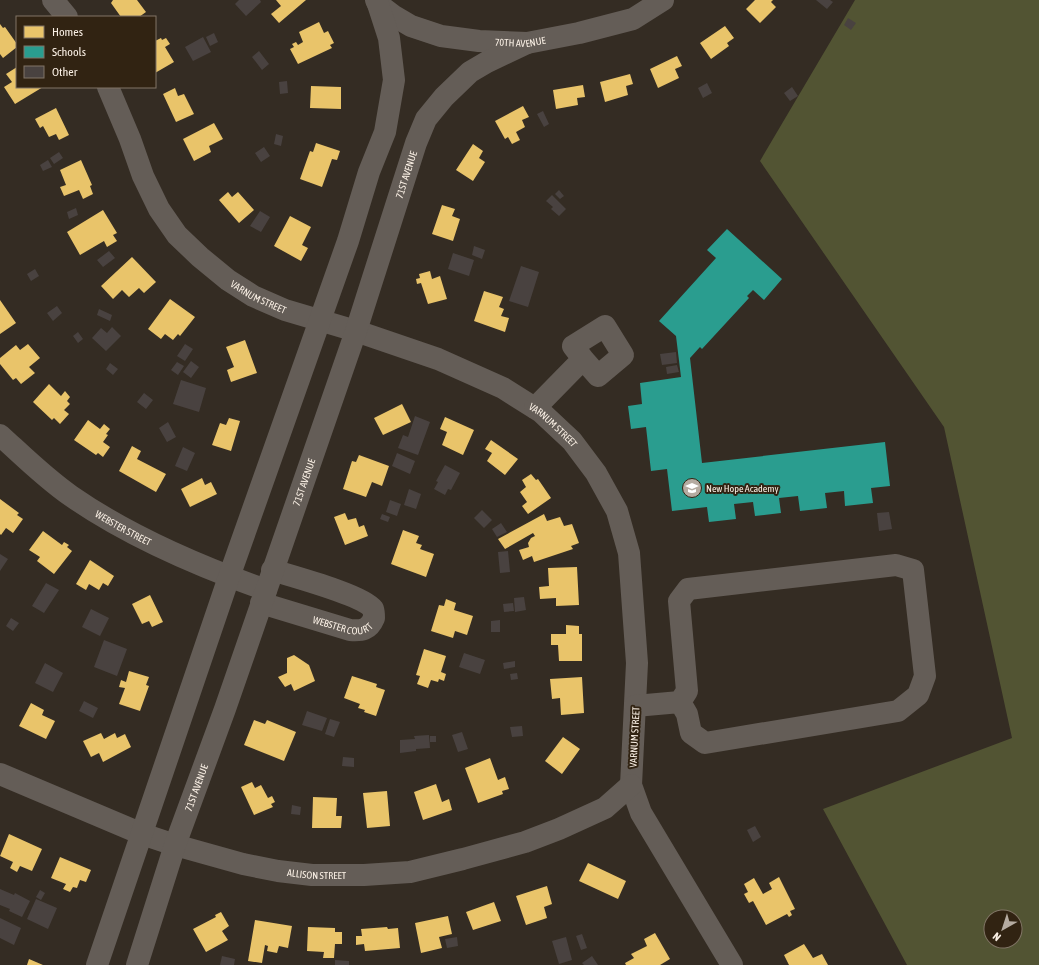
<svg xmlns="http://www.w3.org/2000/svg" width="1039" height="965" font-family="'Asap Condensed',sans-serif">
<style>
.green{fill:#525433;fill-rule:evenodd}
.homes{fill:#e9c46a}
.schools{fill:#2a9d8f}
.building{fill:#494240}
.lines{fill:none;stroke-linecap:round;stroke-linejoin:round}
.minor{stroke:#645d57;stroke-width:22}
.labels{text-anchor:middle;stroke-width:4;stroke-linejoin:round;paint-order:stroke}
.street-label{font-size:10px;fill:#faf0e5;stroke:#312312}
.poi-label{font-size:10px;fill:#faf0e5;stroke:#312312;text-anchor:start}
</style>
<rect width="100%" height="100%" fill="#342c23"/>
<path class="green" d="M855,0H1039V965H907L823,809L1012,738L944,427L760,161ZM991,917H1015V941H991Z"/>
<path class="homes" d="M113,0H137L146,12L139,17H121L111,3Z
M276,0H306L279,23L271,14L281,6Z
M755,0H773L771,2L776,7L760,23L746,9Z
M319,22L324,33L328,31L334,43L330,45L332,48L298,64L290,49L294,47L292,44L296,42L298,45L303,42L299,32Z
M0,24L3,28L5,27L17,44V47L3,58L0,54Z
M725,26L734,38L727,43L729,46L711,59L700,43Z
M161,38L162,40L166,38L170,44L165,47L174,62L155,73V41Z
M677,56L682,66L675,69L679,78L658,88L650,69Z
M17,67V87H43L15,104L4,87L12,82L6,74Z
M630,74L633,84L626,86L628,95L605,102L600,82Z
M583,85L585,97L577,98L578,105L556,109L553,90Z
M311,86L341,87V109L310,108Z
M175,88L178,96L184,94L194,114L176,122L163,94Z
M523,106L529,117L522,120L525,127L516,132L520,140L512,144L508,137L505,139L495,121Z
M56,108L69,135L59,140L56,134L49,137L43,126L40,128L35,119Z
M214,123L223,139L209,146L211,152L194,161L183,139Z
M316,143L340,151L337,160L332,159L322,187L300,179L310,151L313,152Z
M473,144L483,151L479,158L485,162L473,181L456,170Z
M81,160L92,185L90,186L93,194L83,199L79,190L64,196L60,187L66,185L60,170Z
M228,192L232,197L238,192L254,210L239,223L219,200Z
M442,205L455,209L452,216L460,219L453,241L432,234Z
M103,210L117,233L113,235L117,241L107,247L104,241L80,255L67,232Z
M290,216L311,227L302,245L308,248L301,261L274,246Z
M132,257L156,282L144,293L139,288L129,297L122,290L113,299L101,286Z
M430,271L432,279L440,276L447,299L428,304L421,283L417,284L416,279L420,278L419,274Z
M484,291L503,297L499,307L504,309L501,316L509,318L505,332L474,321Z
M170,299L195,317L180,336L178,334L173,340L165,334L161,339L148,329Z
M0,300L16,323L0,334Z
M245,340L257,373L231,382L227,370L234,367L226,347Z
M28,344L40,358L29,367L35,373L21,384L16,378L13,380L0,364V358L16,345L20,350Z
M49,384L61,396L65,391L70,397L67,401L70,404L64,410L69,414L60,424L54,418L52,420L33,402Z
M402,404L411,422L383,435L374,418Z
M445,417L474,430L463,455L442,445L447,432L440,429Z
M229,418L240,421L231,451L212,445L220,423L226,425Z
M88,420L100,429L104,424L110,429L106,434L108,435L103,442L110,447L103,457L98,453L96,455L74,440Z
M491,440L518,459L505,475L487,461L492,453L485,449Z
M132,446L141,451L137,459L166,474L156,492L119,471Z
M359,455L389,466L382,486L372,482L366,497L343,489L352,461L356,462Z
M531,474L536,480L538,479L551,498L528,514L522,506L527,502L520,492L526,487L522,480Z
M202,478L205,485L211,482L217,494L190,507L181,489Z
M0,499L19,513L17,515L23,519L13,533L6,528L1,535L0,534Z
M345,513L348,520L356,518L359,527L364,525L368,536L345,545L334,517Z
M544,514L547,521L560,517L564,526L572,524L579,543L571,546L573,549L534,562L532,556L523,560L519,550L529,547L528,543L531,538L535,536L533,533L505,549L498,539Z
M403,530L419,536L416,543L422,545L420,549L434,554L426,577L391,564Z
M43,531L62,545L64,542L69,545L67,547L72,551L54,574L37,561L40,557L29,550Z
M90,560L114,576L108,586L103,583L99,590L89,584L86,590L76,584Z
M577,567L579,605L556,606V598L540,599L539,587L549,586L548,568Z
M150,595L163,622L152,627L149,621L142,624L132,604Z
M446,599L456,603L454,610L473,616L467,635L455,631L453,638L431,631L439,605L444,606Z
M566,625L579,626V634H582V661H559L558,645H551V634H566Z
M424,649L446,656L441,672L446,674L444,681L439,679L438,682L431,680L428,688L417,684L420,676L416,675Z
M294,655L309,665L315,681L294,691L291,684L285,687L278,677L287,673V658Z
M129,671L149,677L146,685L149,686L140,711L119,704L125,688L119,687L121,680L126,682Z
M352,676L377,684L376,687L385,690L376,716L364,712L365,710L358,708L360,704L344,698Z
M582,677L584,713L561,715L560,698L552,699L550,679Z
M31,703L44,710L42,715L55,721L46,739L19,726Z
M254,720L265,724L267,720L296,732L284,761L244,745Z
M101,733L104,739L115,733L117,738L125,734L131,747L103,762L99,753L91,757L83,741Z
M563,737L580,749L562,774L545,761Z
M490,758L498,780L505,777L509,789L502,791L503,794L478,803L465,768Z
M252,782L255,788L261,785L268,798L272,796L275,802L271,804L273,807L254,815L241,787Z
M436,784L442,802L449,799L452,810L423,820L414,792Z
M387,791L390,826L367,828L363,793Z
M313,797L337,798L336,816H342L341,828H312Z
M9,834L42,849L32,871L20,866L17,872L10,868L13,862L0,856Z
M60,857L91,870L86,882L80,880L77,888L73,887L70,892L63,889L66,884L51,878Z
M588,863L626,881L618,899L579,881Z
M779,877L795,909L790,911L792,915L789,917L787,914L766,925L753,901L749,903L744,894L748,892L744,884L754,878L763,894L772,889L769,883Z
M547,886L552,904L544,907L547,918L526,925L516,896Z
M494,902L501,921L473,930L466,912Z
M221,912L229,926L222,931L228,940L206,952L193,929L216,917L215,915Z
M448,916L452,934L439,937L442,948L421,953L415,923Z
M255,920L292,926L288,948L279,946L277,953L267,951L268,946L265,945L262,963L248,961Z
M308,927L335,928V932H342V944H335L334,958H323L324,952L307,951Z
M387,927L388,929L398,928L400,948L365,951L364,944L356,945V936H362L361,929Z
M655,933L670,959L660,965H626L625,963L634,958L631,954L647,946L644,939Z
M804,944L813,958L822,954L828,965H789L784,955Z
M29,959L43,965H27Z"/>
<path class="schools" d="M727,229L782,279L764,300L753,290L747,296L749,298L702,349L700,347L690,358L702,463L885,442L890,486L871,488L873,503L845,506L844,491L825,493L827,508L800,511L798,496L779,498L781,513L755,516L753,502L734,504L736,519L709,522L707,507L672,511L667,469L651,471L646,427L631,429L628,406L642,404L640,383L681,377L676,336L659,321L716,258L707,250Z"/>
<path class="building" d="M239,0H260L261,2L246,16L235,4Z
M816,0H830L833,2L827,9Z
M848,18L856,23L851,30L844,25Z
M214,33L218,42L210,46L206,37Z
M203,37L211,52L193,61L185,47Z
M259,51L269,64L262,70L252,57Z
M287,81L288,93L280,94L279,82Z
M707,83L712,93L703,98L698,88Z
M792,87L798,96L790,101L784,93Z
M543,111L549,124L544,127L537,114Z
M276,134L283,136L281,146L274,144Z
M264,147L270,156L261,162L255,153Z
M59,152L63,158L54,164L50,158Z
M48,160L52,167L43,171L40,165Z
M559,190L564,196L560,199L555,194Z
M552,195L566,209L559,216L551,209L553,207L546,201Z
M76,208L78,215L69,219L67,212Z
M260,211L270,217L261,232L250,226Z
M474,246L485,250L482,259L472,255Z
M109,251L115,258L103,267L97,260Z
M453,253L474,260L469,276L448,269Z
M521,266L539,272L528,307L509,301Z
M35,269L39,276L31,281L27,274Z
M57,306L62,313L53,321L47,313Z
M99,309L112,315L110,321L97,315Z
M112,327L121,336L106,351L92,338L101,328L107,333Z
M78,332L83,339L78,343L73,336Z
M185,344L193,349L185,361L177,356Z
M676,352L677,363L662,365L660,354Z
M191,361L199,367L191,378L183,372Z
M177,362L184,366L178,375L171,370Z
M110,363L118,369L113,375L106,369Z
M677,365L679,372L667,374L666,367Z
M181,380L206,388L199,412L173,404Z
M144,393L153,400L146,409L137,402Z
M415,416L430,422L418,455L398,448L403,435L408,437Z
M168,422L176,437L167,442L159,428Z
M183,447L195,453L187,471L175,466Z
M397,453L415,461L410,474L392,466Z
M445,465L460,473L451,490L448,489L445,495L434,489L438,482L436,481Z
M409,489L421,494L416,509L404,505Z
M390,500L401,504L397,516L386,512Z
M482,510L492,520L484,528L474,518Z
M889,512L892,529L879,531L877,513Z
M382,514L390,517L388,522L380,519Z
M501,523L507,532L497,537L492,529Z
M508,551L510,572L500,573L498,552Z
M0,554L8,559L0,571Z
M46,583L59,590L44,613L32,606Z
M524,597L526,610L515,612L514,598Z
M513,603L514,611L504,612L503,604Z
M91,609L109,618L100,636L82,627Z
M11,618L19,623L13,631L6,626Z
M500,620V632H491V621Z
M104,640L127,649L117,676L94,667Z
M464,653L485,660L480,674L459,667Z
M515,661V667L504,669L503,663Z
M45,663L63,673L53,692L35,683Z
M517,673L518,679L511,680L510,674Z
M84,701L98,708L93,718L79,711Z
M307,711L327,718L322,731L302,725Z
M330,719L340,722L334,737L325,734Z
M522,726L523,736L512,737L510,727Z
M462,732L468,749L458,752L452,735Z
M429,735L430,748L416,749V751L400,753V740L415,739L414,736Z
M430,736H436V742H430Z
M343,757L354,758V767L342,766Z
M292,805L301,807L300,815L291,814Z
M755,826L761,837L753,842L747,830Z
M0,889L14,895L15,893L30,901L22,917L9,911L10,909L0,905Z
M40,890L45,893L41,900L36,897Z
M36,899L57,908L48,929L27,919Z
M0,918L21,928L14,945L0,938Z
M582,934L587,948L581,950L576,936Z
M457,937L458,946L447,948L445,939Z
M566,937L572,960L559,964L552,941Z
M222,956L235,959L234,965H220Z
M592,956L598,965H584L582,963Z
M335,960L349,961V965H335Z"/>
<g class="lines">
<g class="minor">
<path d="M53,0L67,17"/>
<path id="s1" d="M378,4L394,16L411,26L441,36L479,41L527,43L579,33L633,19L663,0"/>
<path id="s2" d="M108,87L130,139L143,176L159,209L177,235L200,257L228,280L253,296L285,310L356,331L438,359L503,388L541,412L572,441L596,473L617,511L629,553L637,663L631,785L641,813L732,965"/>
<path d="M535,408L583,359L573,346L605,326L623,355L598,376L583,359"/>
<path id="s3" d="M0,435C23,456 45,478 71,496C130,537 198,566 266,590"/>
<path id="s4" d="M261,603L350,630C362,631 369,630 374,618C374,616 374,612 373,609C363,595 291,576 272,570"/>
<path d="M635,706L680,702L687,714L691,733L705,743L898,711L918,695L925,676L913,570L896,565L688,589L679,601L687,691L680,702"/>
<path id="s5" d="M0,774L142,834L175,845L243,864L278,871L312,875H364L410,872L463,859L525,842L559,829L605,808L631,785"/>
<path d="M97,965L229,577L348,241L369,172L385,132L394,80L389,38L378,4L376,0"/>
<path id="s6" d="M137,965L175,845L225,709L356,331L416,143L426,119L444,97L470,72L487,62L527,43"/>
</g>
</g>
<defs>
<g id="school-disc" transform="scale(1)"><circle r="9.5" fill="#b5aba1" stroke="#312312"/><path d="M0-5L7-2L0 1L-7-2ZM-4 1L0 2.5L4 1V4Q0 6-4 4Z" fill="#fff"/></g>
</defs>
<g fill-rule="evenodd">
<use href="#school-disc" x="692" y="488"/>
</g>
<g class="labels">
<g class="street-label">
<text dy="4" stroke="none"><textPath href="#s1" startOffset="151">70TH AVENUE</textPath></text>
<text dy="4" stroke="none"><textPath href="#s6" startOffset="835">71ST AVENUE</textPath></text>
<text dy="4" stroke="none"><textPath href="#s2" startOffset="267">VARNUM STREET</textPath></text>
<text dy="4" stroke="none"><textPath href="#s2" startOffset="591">VARNUM STREET</textPath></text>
<text dy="4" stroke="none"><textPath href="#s6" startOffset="511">71ST AVENUE</textPath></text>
<text dy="4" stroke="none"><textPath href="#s3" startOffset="155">WEBSTER STREET</textPath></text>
<text dy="4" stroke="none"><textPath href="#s4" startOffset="85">WEBSTER COURT</textPath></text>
<text transform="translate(634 737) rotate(-87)" y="4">VARNUM STREET</text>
<text dy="4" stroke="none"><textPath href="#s6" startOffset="187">71ST AVENUE</textPath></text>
<text dy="4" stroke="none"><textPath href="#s5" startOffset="334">ALLISON STREET</textPath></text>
</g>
<g class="poi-label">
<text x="706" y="492">New Hope Academy</text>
</g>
</g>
<rect x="16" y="16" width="140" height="72" fill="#312312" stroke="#817566"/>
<rect x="24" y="26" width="20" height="12" fill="#e9c46a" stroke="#817566"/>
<text x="52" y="36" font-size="12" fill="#faf0e5">Homes</text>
<rect x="24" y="46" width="20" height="12" fill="#2a9d8f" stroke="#817566"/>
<text x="52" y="56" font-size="12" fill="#faf0e5">Schools</text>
<rect x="24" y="66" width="20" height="12" fill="#494240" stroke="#817566"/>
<text x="52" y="76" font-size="12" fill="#faf0e5">Other</text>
<g transform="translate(1003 929) rotate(219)"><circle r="19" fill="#312312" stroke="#817566"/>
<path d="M0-3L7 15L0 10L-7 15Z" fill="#b5aba1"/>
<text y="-6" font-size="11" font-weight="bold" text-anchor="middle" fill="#faf0e5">N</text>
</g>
</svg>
